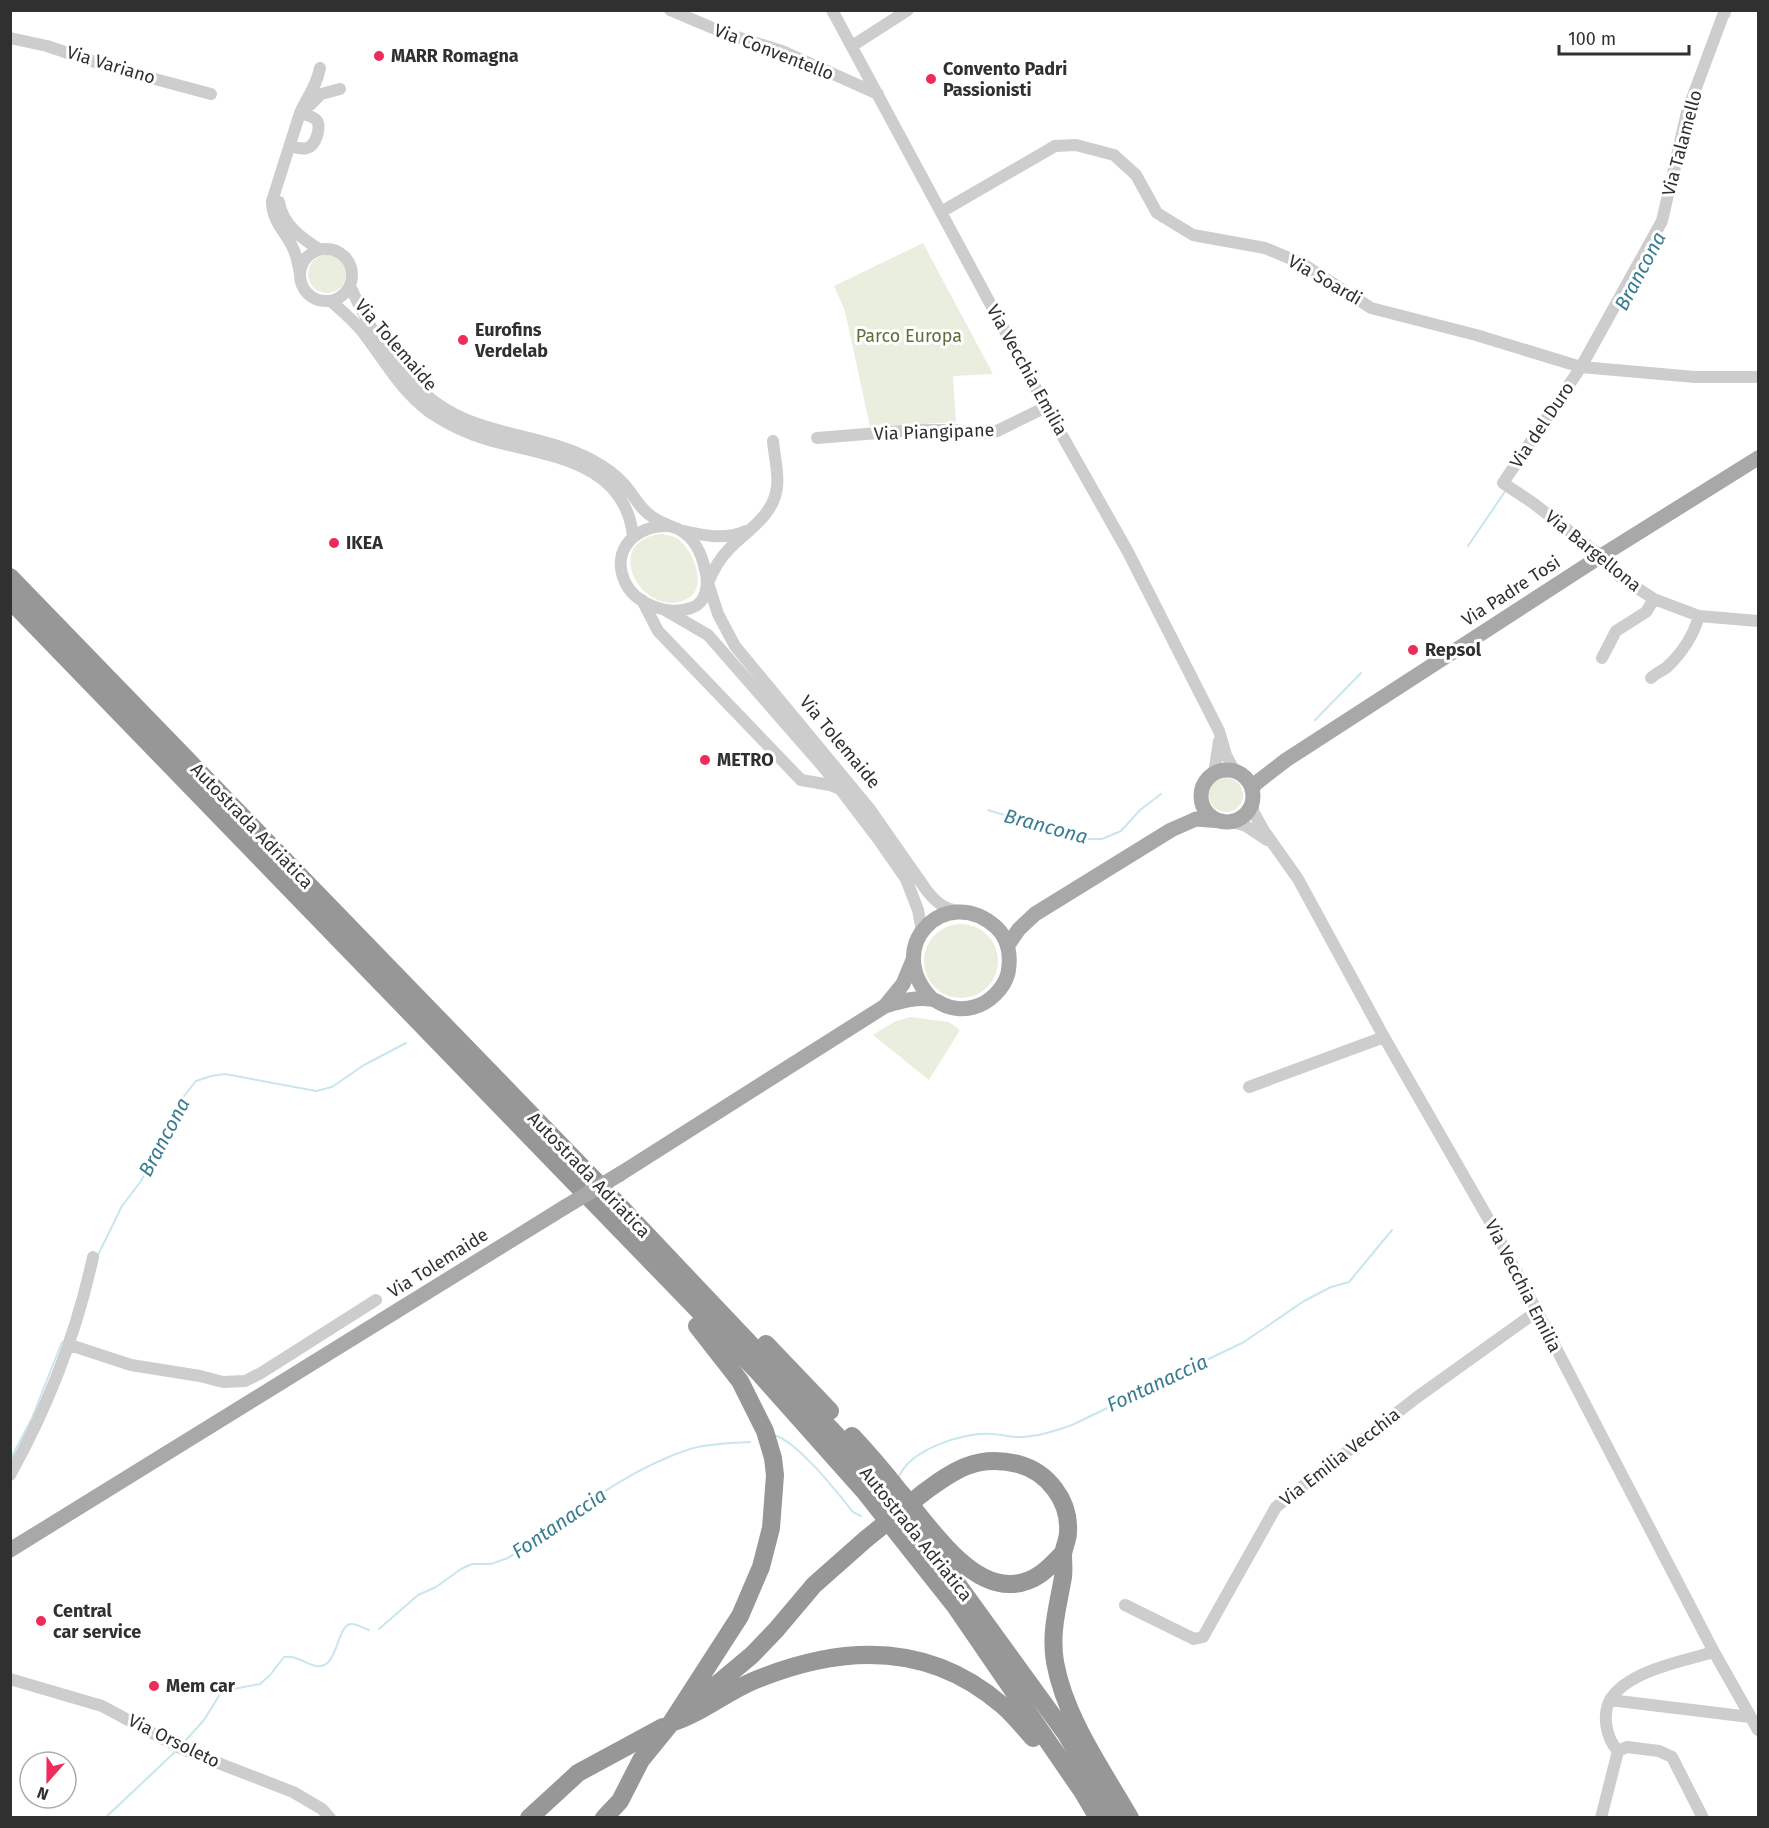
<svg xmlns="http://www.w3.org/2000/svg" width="1769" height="1828" font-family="'Fira Sans',sans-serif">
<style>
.green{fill:#e9eede}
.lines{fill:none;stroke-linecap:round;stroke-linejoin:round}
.stream{stroke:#c9e6ee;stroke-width:2}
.minor{stroke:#cdcdcd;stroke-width:12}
.major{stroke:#a8a8a8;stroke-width:15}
.highway{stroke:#979797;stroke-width:18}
.major-bridge{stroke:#a8a8a8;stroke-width:15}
.highway-bridge{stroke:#979797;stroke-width:18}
.poi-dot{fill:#ed2c5b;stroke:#fff;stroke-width:2}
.labels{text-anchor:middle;stroke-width:6;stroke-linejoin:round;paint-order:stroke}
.street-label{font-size:18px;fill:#303030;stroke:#fff}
.poi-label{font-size:18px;font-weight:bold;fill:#303030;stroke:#fff;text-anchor:start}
.park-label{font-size:18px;fill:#5c6f3b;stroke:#fff}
.water-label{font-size:20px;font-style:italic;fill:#387c90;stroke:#fff}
</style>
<rect width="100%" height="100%" fill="#fff"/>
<path class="green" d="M923,243L993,374L953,376L956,422L870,427L845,311L834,286Z
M308 274a19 19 0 1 1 38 0a19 19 0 1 1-38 0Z
M660,534C667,535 672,535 678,539C693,550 709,588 687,599C644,621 599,543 660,534Z
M1209 795a17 17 0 1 1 34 0a17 17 0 1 1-34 0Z
M924 961a37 37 0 1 1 74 0a37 37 0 1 1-74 0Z
M910,1017L949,1022L960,1030L929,1080L873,1035L896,1021Z"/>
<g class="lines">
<path class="stream" d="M1729,17L1731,10
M1678,177L1692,118
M1468,546L1506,490
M1315,720L1361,673
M988,810L1081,839H1102L1121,831L1140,810L1161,794
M98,1255L122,1206L141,1181L184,1096L196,1081L211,1076L225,1074L316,1091L332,1087L364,1065L406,1043
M774,1435C798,1442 837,1492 853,1512L861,1516
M10,1460L32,1418L62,1342
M899,1477C909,1450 963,1432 991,1434C1000,1434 1009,1437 1018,1437C1037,1437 1055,1431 1072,1425L1244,1342L1304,1301L1331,1287L1349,1282L1392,1230
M379,1629L418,1595L436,1587L461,1569L472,1564H491L508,1558C567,1519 622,1471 690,1449C709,1443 731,1443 750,1442
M186,1740L204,1720L222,1691L260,1684L270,1675L284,1657C299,1654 313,1671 324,1665C338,1659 338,1625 351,1624C357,1624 364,1628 369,1630
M105,1818L176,1751"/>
<path class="minor" d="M670,10L727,34L782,51L878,94
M832,10L1046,407L1128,552L1219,731L1226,755L1235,772
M1725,10L1687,112L1662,221L1581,367L1503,483L1533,503L1601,556L1620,577L1654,599L1699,616L1758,621
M10,38L47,46L110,67L211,94
M852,46L908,10
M310,105L321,94L340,89
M290,146C303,150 312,151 317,136C322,119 315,117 300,113
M279,202C283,225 301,238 319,249
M941,212L1055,146L1076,145L1114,155L1136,175L1157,213L1193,235L1265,248L1303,264L1371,308L1476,335L1581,367L1695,377H1758
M300 275a26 26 0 1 1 52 0a26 26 0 1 1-52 0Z
M300,274C298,264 297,255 292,246C284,230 272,221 272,201L300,113C308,95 316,88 320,68
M350,286C370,330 395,373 435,402C482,437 542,433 592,460C603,466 615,474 624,484C634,495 640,510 654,518C661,523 670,526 678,529C694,537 702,554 705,570C709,583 707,603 691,608C668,616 635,604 625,582C610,549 637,525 668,526
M331,301C341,310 352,319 361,330C384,359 400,391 431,413C449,425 468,434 489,440C547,456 626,461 633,537
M817,438L915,430H955L983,433L997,431L1046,407
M773,441C774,455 779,473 777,487C774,515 748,530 730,548C720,558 713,570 708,583L718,614L735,646L869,808L927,891C936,902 944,909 958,911
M684,531C705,536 725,540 746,531
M642,600L658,631L801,780L830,785L840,789
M665,610L708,635L825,769L879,840L906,879L918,910L922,931
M1602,658L1616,631L1646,612L1654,599
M1651,678C1656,673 1662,671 1667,667C1682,653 1694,634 1699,616
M1214,774L1219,741
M1252,803L1254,813L1264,831L1298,879L1384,1037L1493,1227L1714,1652L1758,1730
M1231,821L1246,826L1267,840
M1249,1087L1384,1037
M70,1345L131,1365L200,1376L223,1382L245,1381L261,1373L376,1300
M10,1475C49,1405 76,1335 93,1257
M1125,1605L1194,1639L1203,1637L1276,1507L1416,1398L1536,1312
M1714,1652C1683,1661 1627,1671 1610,1700L1750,1717
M10,1679L102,1706L182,1749L293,1792L322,1809L330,1818
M1610,1700C1602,1715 1606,1738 1618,1751
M1618,1751L1627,1747L1659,1751L1672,1757L1703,1818
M1601,1818L1618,1751"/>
<path class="major" d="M1201 796a26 26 0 1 1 52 0a26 26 0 1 1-52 0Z
M1252,790L1255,784L1286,760L1601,556L1758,458
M1008,945L1019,929L1035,914L1171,830L1196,819L1222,821
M885,1006C899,1002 915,997 930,999C934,999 938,1002 942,1004C951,1009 964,1010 974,1007C989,1003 1004,989 1008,973C1011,957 1009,939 996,927C946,882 881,947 932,999
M620,1174L885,1006L903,984L913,960
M10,1550L565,1207"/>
<path class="highway" d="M10,577L612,1198L841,1440L953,1578L1066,1734L1115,1818
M10,600L759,1373L864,1491L955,1606L1082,1791L1098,1818
M766,1344L830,1411
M852,1436C869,1454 885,1473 900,1492C926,1522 966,1585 1010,1584C1034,1584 1048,1569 1063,1553
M923,1493C954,1470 977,1454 1018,1464C1048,1472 1070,1501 1068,1532C1068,1540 1064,1547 1063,1554C1063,1562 1064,1569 1063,1577C1058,1606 1050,1632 1055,1662C1065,1718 1102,1769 1130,1818
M697,1701L752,1655L776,1630L814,1585L866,1539
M671,1723C700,1714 725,1693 753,1681C839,1645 927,1640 1002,1705C1014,1715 1023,1727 1033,1738
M529,1818L578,1773L663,1727
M604,1818L620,1801L641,1760L671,1723L740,1616L761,1567L771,1528L775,1475L773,1458L765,1431L740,1381L697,1326"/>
<path class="major-bridge" d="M565,1207L620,1174"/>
<path class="highway-bridge" d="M866,1539L923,1493"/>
</g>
<g class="poi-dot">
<circle cx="379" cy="56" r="6"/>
<circle cx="931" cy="79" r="6"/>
<circle cx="463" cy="340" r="6"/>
<circle cx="334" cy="543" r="6"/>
<circle cx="1413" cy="650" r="6"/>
<circle cx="705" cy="760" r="6"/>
<circle cx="41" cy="1621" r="6"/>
<circle cx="154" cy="1686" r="6"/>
</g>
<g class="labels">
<g class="street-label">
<text transform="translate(774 52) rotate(21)" y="6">Via Conventello</text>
<text transform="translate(111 65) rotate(17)" y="6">Via Variano</text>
<text transform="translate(1682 143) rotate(-75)" y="6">Via Talamello</text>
<text transform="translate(1325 280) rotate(30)" y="6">Via Soardi</text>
<text transform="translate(396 345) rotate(49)" y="6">Via Tolemaide</text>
<text transform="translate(1027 370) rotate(61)" y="6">Via Vecchia Emilia</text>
<text transform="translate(1542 425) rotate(-56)" y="6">Via del Duro</text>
<text transform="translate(934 432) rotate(-2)" y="6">Via Piangipane</text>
<text transform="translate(1593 551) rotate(39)" y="6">Via Bargellona</text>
<text transform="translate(1511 591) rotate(-33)" y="6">Via Padre Tosi</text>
<text transform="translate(840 742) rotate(50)" y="6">Via Tolemaide</text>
<text transform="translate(252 826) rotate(46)" y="6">Autostrada Adriatica</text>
<text transform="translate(589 1175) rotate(46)" y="6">Autostrada Adriatica</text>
<text transform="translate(438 1263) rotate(-32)" y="6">Via Tolemaide</text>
<text transform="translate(1523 1286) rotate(63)" y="6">Via Vecchia Emilia</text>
<text transform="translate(1340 1457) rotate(-38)" y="6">Via Emilia Vecchia</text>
<text transform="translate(916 1534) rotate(51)" y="6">Autostrada Adriatica</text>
<text transform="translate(174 1741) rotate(26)" y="6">Via Orsoleto</text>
</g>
<g class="poi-label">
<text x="391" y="62">MARR Romagna</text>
<text x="943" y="75">Convento Padri<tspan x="943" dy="21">Passionisti</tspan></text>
<text x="475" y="336">Eurofins<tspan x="475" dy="21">Verdelab</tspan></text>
<text x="346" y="549">IKEA</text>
<text x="1425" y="656">Repsol</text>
<text x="717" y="766">METRO</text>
<text x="53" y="1617">Central<tspan x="53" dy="21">car service</tspan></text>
<text x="166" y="1692">Mem car</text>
</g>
<g class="park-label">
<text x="909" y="342">Parco Europa</text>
</g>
<g class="water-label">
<text transform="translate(1640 271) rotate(-62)" y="7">Brancona</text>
<text transform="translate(1046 826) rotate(15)" y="7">Brancona</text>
<text transform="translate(164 1137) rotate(-62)" y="7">Brancona</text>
<text transform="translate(1157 1383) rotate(-25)" y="7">Fontanaccia</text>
<text transform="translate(559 1523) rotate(-34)" y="7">Fontanaccia</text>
</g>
</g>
<rect width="1769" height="1828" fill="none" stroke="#303030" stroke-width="24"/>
<g transform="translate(48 1780) rotate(201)"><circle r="28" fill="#ffffff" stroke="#acacac" stroke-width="1.5"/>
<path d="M0-4.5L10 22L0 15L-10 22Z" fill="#ed2c5b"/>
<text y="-9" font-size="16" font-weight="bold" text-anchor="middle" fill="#303030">N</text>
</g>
<path d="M1559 45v9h130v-9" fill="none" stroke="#303030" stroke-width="3"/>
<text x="1568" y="45" font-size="18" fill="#303030" stroke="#ffffff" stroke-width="4.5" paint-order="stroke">100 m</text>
</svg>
